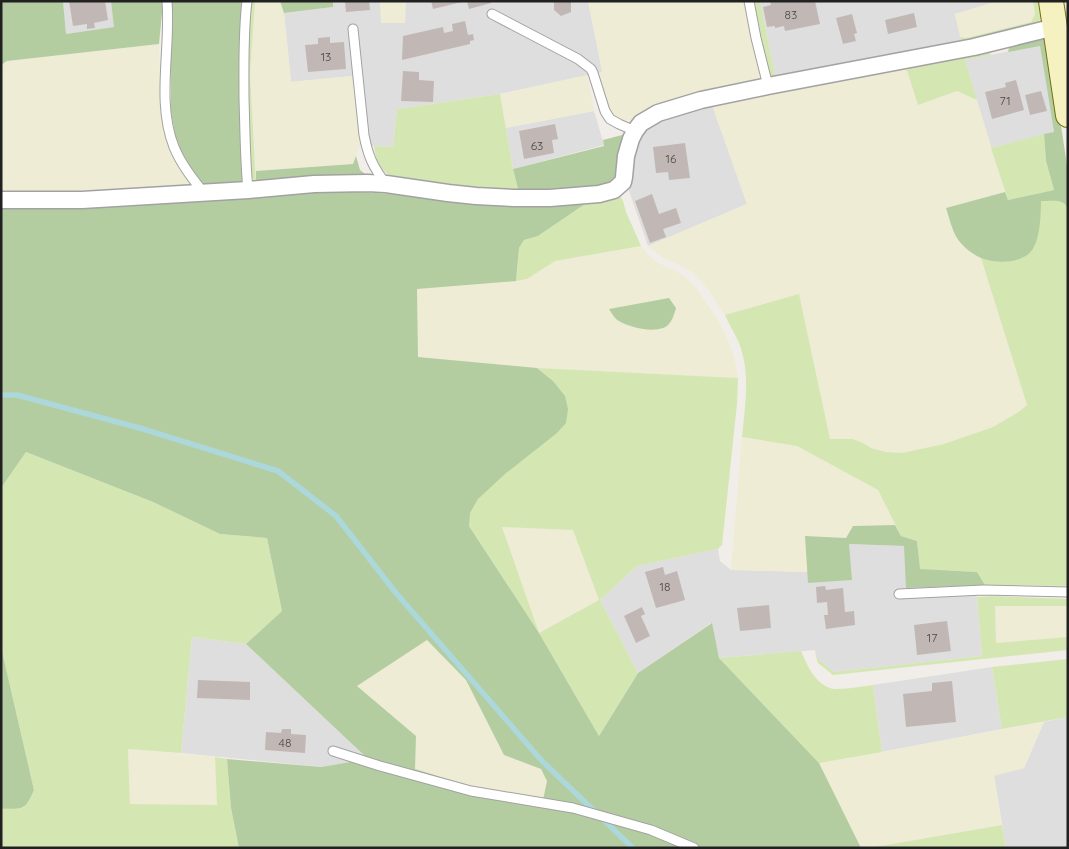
<svg xmlns="http://www.w3.org/2000/svg" width="1069" height="849" font-family="Quicksand,sans-serif">
<style>
.residential{fill:#dfdede}
.farmland{fill:#eeecd5;fill-rule:evenodd}
.grass{fill:#d4e7b2;fill-rule:evenodd}
.forest{fill:#b4cda0;fill-rule:evenodd}
.lines{fill:none;stroke-linecap:round;stroke-linejoin:round}
.stream{stroke:#acd7db;stroke-width:5.5}
.building{fill:#c1b8b5}
.lane-casing{stroke:#a2a2a2;stroke-width:11}
.street-casing{stroke:#a2a2a2;stroke-width:19}
.secondary-casing{stroke:#74700c;stroke-width:26}
.lane{stroke:#fff;stroke-width:9}
.street{stroke:#fff;stroke-width:16}
.secondary{stroke:#f6f1c1;stroke-width:24}
.labels{text-anchor:middle;stroke-width:4.5;stroke-linejoin:round;paint-order:stroke}
.number-label{font-size:12px;fill:#494746}
</style>
<rect width="100%" height="100%" fill="#f1ede8"/>
<path class="residential" d="M63,1H111L115,27L66,34Z
M333,1H380L382,23H404L406,1H588L603,72L500,94L397,109L393,147L360,145L352,76L291,82L284,13L333,7Z
M760,1H999L955,14L962,42L805,72L775,75Z
M1040,45L1054,132L991,148L965,60Z
M712,105L747,204L648,246L628,188L635,143L645,128L666,116Z
M594,111L604,145L513,169L506,128Z
M849,544L904,546L976,586L982,656L834,672L816,657L815,650L719,658L711,623L638,673L600,600L637,566L718,549L720,561L731,570L808,572L809,583Z
M192,637L246,644L368,759L321,767L181,753Z
M992,667L1002,729L882,752L873,685Z
M1068,717V848H1006L994,775L1024,768L1044,722Z"/>
<path class="farmland" d="M255,1H280L284,13L291,82L352,76L360,145L353,164L256,171L250,74Z
M380,1H406L405,23H381Z
M588,1H744L760,74L763,81L631,120L622,121L615,117L611,112L598,73L602,72Z
M999,1H1033L1035,14L1031,22L966,38L960,37L955,14Z
M159,44L160,85L165,124L194,187L37,194L1,193V65L7,61Z
M905,64L957,91L977,100L1005,192L947,208L969,250L981,258L1027,405L1020,411L993,427L944,444L903,453L886,452L871,448L861,442L852,439H830L799,295L725,315L708,289L700,280L692,272L680,265L663,258L648,246L747,204L712,105Z
M587,75L594,111L506,128L500,94Z
M641,246L648,255L656,262L678,272L687,279L696,288L718,320L729,343L734,356L738,378L537,368L418,357L417,289L527,279L554,261ZM646,303L616,319L610,309Z
M742,437L797,446L878,490L895,525L853,526L846,538L805,536L808,572L731,570Z
M501,527L573,530L600,600L539,633Z
M995,606H1068V637L996,643Z
M427,640L466,680L504,755L541,769L547,781L543,801L486,791L414,769L357,686Z
M1044,722L1024,768L994,776L1002,825L869,848H861L819,763Z
M128,749L215,757L217,805L130,804Z"/>
<path class="grass" d="M251,1H255L250,74L256,183L251,175L250,164C248,110 246,56 251,1Z
M754,1H760L775,75L784,74V77L773,78L767,68Z
M1033,1H1039C1041,11 1044,18 1036,24L962,42L960,37L966,38L1031,22L1035,14Z
M987,50L991,55L965,60L977,100L957,91L918,105L905,64Z
M500,94L513,169L519,193L398,181C382,172 376,164 374,146L393,147L397,109Z
M1044,134L1046,161L1054,190L1008,200L991,148Z
M619,194L623,201L626,212L641,246L555,261L527,279L516,281L519,248L524,240L538,236L588,202Z
M1041,201C1051,201 1064,198 1068,209V586L985,585L977,572L920,569L917,541L901,536L878,490L797,446L742,437C745,405 751,374 739,343C735,334 729,324 725,315L799,294L830,439H852L861,442L871,448L886,452L902,453L944,444L993,427L1020,411L1027,405L981,258L995,261L1034,248L1040,218Z
M537,368L738,378L737,404L722,545L718,549L637,566L600,600L638,673L599,736L539,633L469,526C469,523 469,518 469,514C474,493 538,447 557,433L553,381ZM502,527L573,530L599,600L539,633Z
M26,452L153,502L220,534L267,538L282,611L246,644L192,637L181,753L128,749L130,804L217,805L215,757L227,759L231,808L239,848H1V809L23,808L34,790L1,647V488Z
M994,596L1068,599V606H995L996,643L1068,637V650L833,675L818,663L816,657L834,672L982,656L977,597Z
M801,651C807,665 814,682 830,688C836,691 865,686 873,685L882,752L819,763L719,658Z
M1068,659V717L1002,729L992,667Z
M1002,825L1006,848H869Z"/>
<path class="forest" d="M1,1H63L66,34L114,27L111,1H241L242,184L205,187L193,172L182,154L175,134L171,111V4L163,3L159,44L7,61L1,65Z
M280,1H333V7L284,13Z
M1040,38C1045,39 1047,40 1049,46L1068,172V209C1064,198 1051,201 1041,201C1041,214 1040,236 1034,247C1026,264 996,264 981,258C972,254 962,246 957,238C952,230 949,217 946,208L1005,192L1008,200L1054,190L1046,161L1044,134L1054,132L1040,46L1008,52L1010,44Z
M626,134C623,152 623,174 609,185L519,193L513,169L604,146L603,140Z
M356,156L360,170L369,177L256,183V171L353,164Z
M332,190L392,194L495,206L533,205L588,202L538,236L524,240L519,248L516,281L417,289L418,357L537,368L553,381L565,396L568,409L566,423L557,433L505,474L478,499L470,513L469,526L539,633L599,736L638,673L712,623L719,658L819,763L861,848H239L231,808L227,759L321,767L368,759L246,644L282,611L267,538L220,534L153,502L26,452L1,488V205ZM427,640L466,680L504,755L541,769L547,781L543,800L486,791L415,769L416,736L357,686Z
M669,298L676,308C674,314 673,320 668,325C657,335 626,327 616,319C613,316 611,312 609,309Z
M895,525L901,536L917,541L920,569L977,572L985,585L906,588L904,546L849,544L852,580L808,583L805,536L846,538L853,526Z
M1,647L34,790C24,812 24,808 1,809Z"/>
<g class="lines">
<path class="stream" d="M1,395H17L143,429L278,471L336,516L396,593L542,761L633,848"/>
</g>
<path class="building" d="M69,1H105L108,20L94,23L95,28L87,29V24L73,26Z
M345,1H369L370,10L346,12Z
M431,1H462V2L433,9Z
M467,1H491V3L469,9Z
M554,1H570L571,2V12L561,16L554,10Z
M775,1H815L820,24L785,31L784,26L775,28V26L767,27L763,7L771,5L770,2Z
M914,13L917,27L888,34L885,20Z
M852,14L857,33L854,34L856,41L843,44L836,18Z
M465,21L468,35L473,34L474,40L470,41V44L402,60L403,36L443,27L444,33L453,31L452,24Z
M330,37V43L344,42L346,69L308,72L305,45L318,44V38Z
M403,71L419,72V80L434,81L433,102L401,101Z
M1016,80L1024,110L992,119L985,92L1006,87L1005,83Z
M1041,91L1047,111L1030,115L1025,95Z
M555,124L558,139L552,140L554,153L524,159L519,131Z
M685,143L690,178L669,180L668,172L656,173L653,147Z
M652,194L659,214L676,208L681,223L663,229L666,237L650,243L635,201Z
M663,567L665,575L677,571L685,600L656,608L645,572Z
M825,586L826,590L843,588L845,612L854,611L855,625L826,629L824,615H828L827,602L817,603L816,587Z
M769,605L771,628L740,631L737,608Z
M642,607L645,614L641,616L650,636L636,643L624,616Z
M947,621L951,651L917,655L914,625Z
M198,680L250,682V700L197,698Z
M952,681L956,722L906,727L903,694L932,691V683Z
M282,729H291V734L306,735L305,753L265,750L266,732L281,733Z"/>
<g class="lines">
<g class="lane-casing">
<path id="lane" d="M167,1C171,49 156,101 174,147C181,164 192,178 203,192
M247,1C243,33 244,65 244,98C245,129 245,159 248,190
M749,1L756,38L768,86
M492,14L578,59L591,69L593,73L605,111L610,119L619,124L635,131
M353,29L364,135C368,156 373,167 386,184
M899,594L983,590L1068,592
M333,751L380,766L471,791L573,808L651,830L694,848"/>
</g>
<g class="street-casing">
<path id="street" d="M1,200H82L248,190L314,184L367,183L386,184L448,193L476,196L514,198H550L599,194L614,190L623,182L624,177L626,156L631,139L635,131L641,123L658,113L701,100L768,86L974,47L1055,27"/>
</g>
<g class="secondary-casing">
<path id="secondary" d="M1051,1L1068,115"/>
</g>
<use href="#lane" class="lane"/>
<use href="#street" class="street"/>
<use href="#secondary" class="secondary"/>
</g>
<g class="labels">
<g class="number-label">
<text x="791" y="19">83</text>
<text x="326" y="61">13</text>
<text x="1005" y="105">71</text>
<text x="537" y="150">63</text>
<text x="671" y="163">16</text>
<text x="665" y="591">18</text>
<text x="932" y="642">17</text>
<text x="285" y="747">48</text>
</g>
</g>
<rect width="1069" height="849" fill="none" stroke="#212121" stroke-width="5"/>
</svg>
